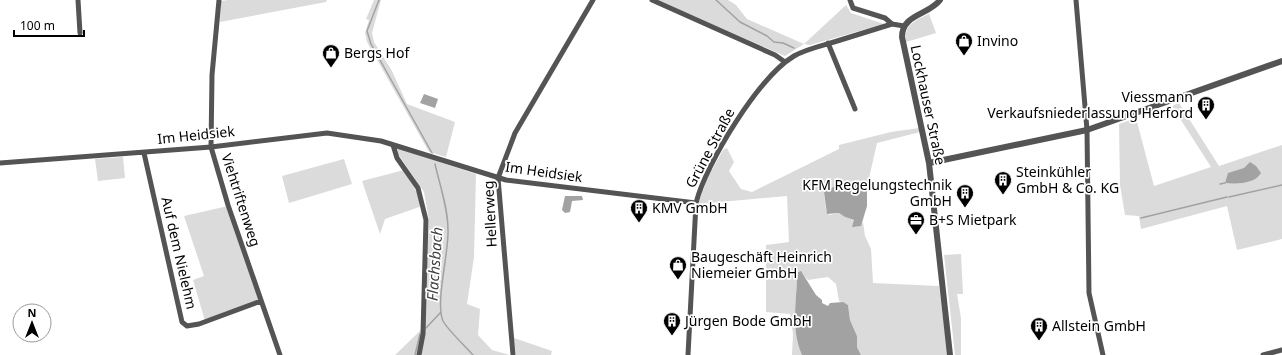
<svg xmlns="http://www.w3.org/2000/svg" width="1282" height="355" font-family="'Noto Sans',sans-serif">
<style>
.green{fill:#dbdbdb}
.water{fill:#a2a2a2}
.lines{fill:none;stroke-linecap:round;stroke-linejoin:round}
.stream{stroke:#a2a2a2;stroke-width:1.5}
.minor{stroke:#545454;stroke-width:5}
.tertiary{stroke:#545454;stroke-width:6}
.labels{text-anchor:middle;stroke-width:3.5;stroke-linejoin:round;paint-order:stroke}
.poi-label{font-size:14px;fill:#000;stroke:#fff;text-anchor:start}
.street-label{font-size:14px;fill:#000;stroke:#fff}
.water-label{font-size:15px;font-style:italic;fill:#434343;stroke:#fff}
</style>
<rect width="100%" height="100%" fill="#fff"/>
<path class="green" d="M228,0H327L326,2L220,22L221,1Z
M374,0H381L372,33L374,42L392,71L407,104L455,122L446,157L429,152L367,42L365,33L369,20L366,19Z
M657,0H728L736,5L747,19L804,44L846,5L851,13L884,24L810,45L804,44L785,56Z
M929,14L936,33L906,42C903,25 916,20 929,14Z
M1179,103L1219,166L1282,145V239L1237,250L1227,206L1141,229L1139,216L1125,215L1120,185L1119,124L1136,118L1154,186L1211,167L1172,106Z
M919,128L920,132L877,143L867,187L864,183L835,186L824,192L826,210L829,215L839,213L845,217L853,220L860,226L863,222L865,236L871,249L873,283L939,286L948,355H861L857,347V336L850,320L848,305L839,301L836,284L828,277L808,280L800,271L798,272L797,279C796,305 791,330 802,355H792L793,334L790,314L766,312V245L789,242L787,196L698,204L708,177L723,150L727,148L734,162L729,171L741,189L752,192L839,149V145L891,132Z
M397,148L476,174L474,257L467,304L480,309L478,335L492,350L510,355H421L424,334L429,220L424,192L398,154Z
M123,157L125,178L98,181L95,159Z
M344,159L352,184L289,203L282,176Z
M404,170L419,196L422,206L385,219L380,234L362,181Z
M228,206L259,299L254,303L205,321L193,280L204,276L184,216Z
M961,254L963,294H957L961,318V355H955L944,255Z
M421,330L417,355H395Z
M514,338L552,351L551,355H516Z"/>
<path class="water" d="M424,94L438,99L435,108L420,103Z
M1250,162L1256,166L1261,173C1255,184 1237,184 1225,183L1228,173L1244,168Z
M862,183L867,186V206L861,226L852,227L854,220L845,217L839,213L827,214L824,192L835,186Z
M565,196H582L583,200L572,201L570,212L565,213L562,210Z
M801,271L816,295L822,300V303L828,306L830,303L843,302L848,305L850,320L857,336V347L861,355H802C791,330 796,305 797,279L798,272Z"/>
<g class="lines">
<path class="stream" d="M379,0L367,31L371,44L432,153
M716,0L740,22L767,36L774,42L783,43L794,48
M435,164C440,186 448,208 448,230C449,253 435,302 443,321C447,329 466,347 473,355
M1220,184L1225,183
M1229,197L1282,185
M1141,218L1227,197
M426,328L441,312
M415,355L420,334"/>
<path class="minor" d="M78,0L80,33
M219,0L212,75L211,147L228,205L280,355
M652,0L775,55L785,62
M850,0L853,8L885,18L892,24
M1076,0L1087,130L1089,293L1103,355
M828,43L855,109
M393,145L397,158L418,188L426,220L423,334L419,355
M144,153L182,322L187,326L199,324L261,301
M0,163L211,147L327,133L381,141L506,180L696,203
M513,355L498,178L515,133L593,0
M688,355L696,203C706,163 759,77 794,56C806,49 821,46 834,42C853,36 873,30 892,24L904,26
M1263,355L1282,350"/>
<path class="tertiary" d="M940,0C929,15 902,14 902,37L929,163L950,355
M929,163L1087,130L1282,61"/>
</g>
<defs>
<g id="shop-pin" transform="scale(0.9)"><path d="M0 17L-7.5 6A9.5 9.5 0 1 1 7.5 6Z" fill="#000" stroke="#fff"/><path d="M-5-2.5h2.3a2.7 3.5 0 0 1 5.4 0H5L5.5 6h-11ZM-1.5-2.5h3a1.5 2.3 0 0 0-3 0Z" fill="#fff"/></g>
<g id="building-pin" transform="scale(0.9)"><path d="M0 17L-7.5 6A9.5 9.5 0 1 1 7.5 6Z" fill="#000" stroke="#fff"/><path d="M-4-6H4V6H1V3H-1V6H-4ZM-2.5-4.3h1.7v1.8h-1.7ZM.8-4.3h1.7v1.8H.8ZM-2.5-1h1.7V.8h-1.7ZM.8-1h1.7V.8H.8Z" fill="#fff"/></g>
<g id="office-pin" transform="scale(0.9)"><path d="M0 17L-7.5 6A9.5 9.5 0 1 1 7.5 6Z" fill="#000" stroke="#fff"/><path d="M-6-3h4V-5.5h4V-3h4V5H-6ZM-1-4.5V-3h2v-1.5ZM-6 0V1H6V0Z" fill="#fff"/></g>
</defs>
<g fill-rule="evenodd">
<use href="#shop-pin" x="964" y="41"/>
<use href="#shop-pin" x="331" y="53"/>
<use href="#building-pin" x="1206" y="105"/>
<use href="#building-pin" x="1003" y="180"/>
<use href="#building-pin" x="965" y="193"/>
<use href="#building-pin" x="639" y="208"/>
<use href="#office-pin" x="916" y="220"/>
<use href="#shop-pin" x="678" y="265"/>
<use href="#building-pin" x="672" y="321"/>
<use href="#building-pin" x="1039" y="326"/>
</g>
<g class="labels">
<g class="poi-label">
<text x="977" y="46">Invino</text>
<text x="344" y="58">Bergs Hof</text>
<text x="1193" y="102" text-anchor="end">Viessmann<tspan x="1193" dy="16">Verkaufsniederlassung Herford</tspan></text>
<text x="1016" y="177">Steinkühler<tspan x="1016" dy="16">GmbH &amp; Co. KG</tspan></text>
<text x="952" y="190" text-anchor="end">KFM Regelungstechnik<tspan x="952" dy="16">GmbH</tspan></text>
<text x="652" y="213">KMV GmbH</text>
<text x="929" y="225">B+S Mietpark</text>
<text x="691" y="262">Baugeschäft Heinrich<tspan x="691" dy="16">Niemeier GmbH</tspan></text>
<text x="685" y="326">Jürgen Bode GmbH</text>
<text x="1052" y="331">Allstein GmbH</text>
</g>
<g class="street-label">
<text transform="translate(928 105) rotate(78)" y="5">Lockhauser Straße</text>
<text transform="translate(196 135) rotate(-6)" y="5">Im Heidsiek</text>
<text transform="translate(710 148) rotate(-62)" y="5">Grüne Straße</text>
<text transform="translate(544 172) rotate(8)" y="5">Im Heidsiek</text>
<text transform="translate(241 200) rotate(72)" y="5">Viehtriftenweg</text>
<text transform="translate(490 214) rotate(-93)" y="5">Hellerweg</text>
<text transform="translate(179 253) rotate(77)" y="5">Auf dem Nielehm</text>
</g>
<g class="water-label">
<text transform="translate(435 264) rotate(-86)" y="5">Flachsbach</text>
</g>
</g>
<g transform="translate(32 323)"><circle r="19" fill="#ffffff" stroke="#999999"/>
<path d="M0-3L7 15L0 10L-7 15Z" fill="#000000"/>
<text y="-6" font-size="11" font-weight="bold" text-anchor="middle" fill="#000000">N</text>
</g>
<path d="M14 30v6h70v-6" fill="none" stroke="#000000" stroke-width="2"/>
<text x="20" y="30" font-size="12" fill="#000000" stroke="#ffffff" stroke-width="3" paint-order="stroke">100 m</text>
</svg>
